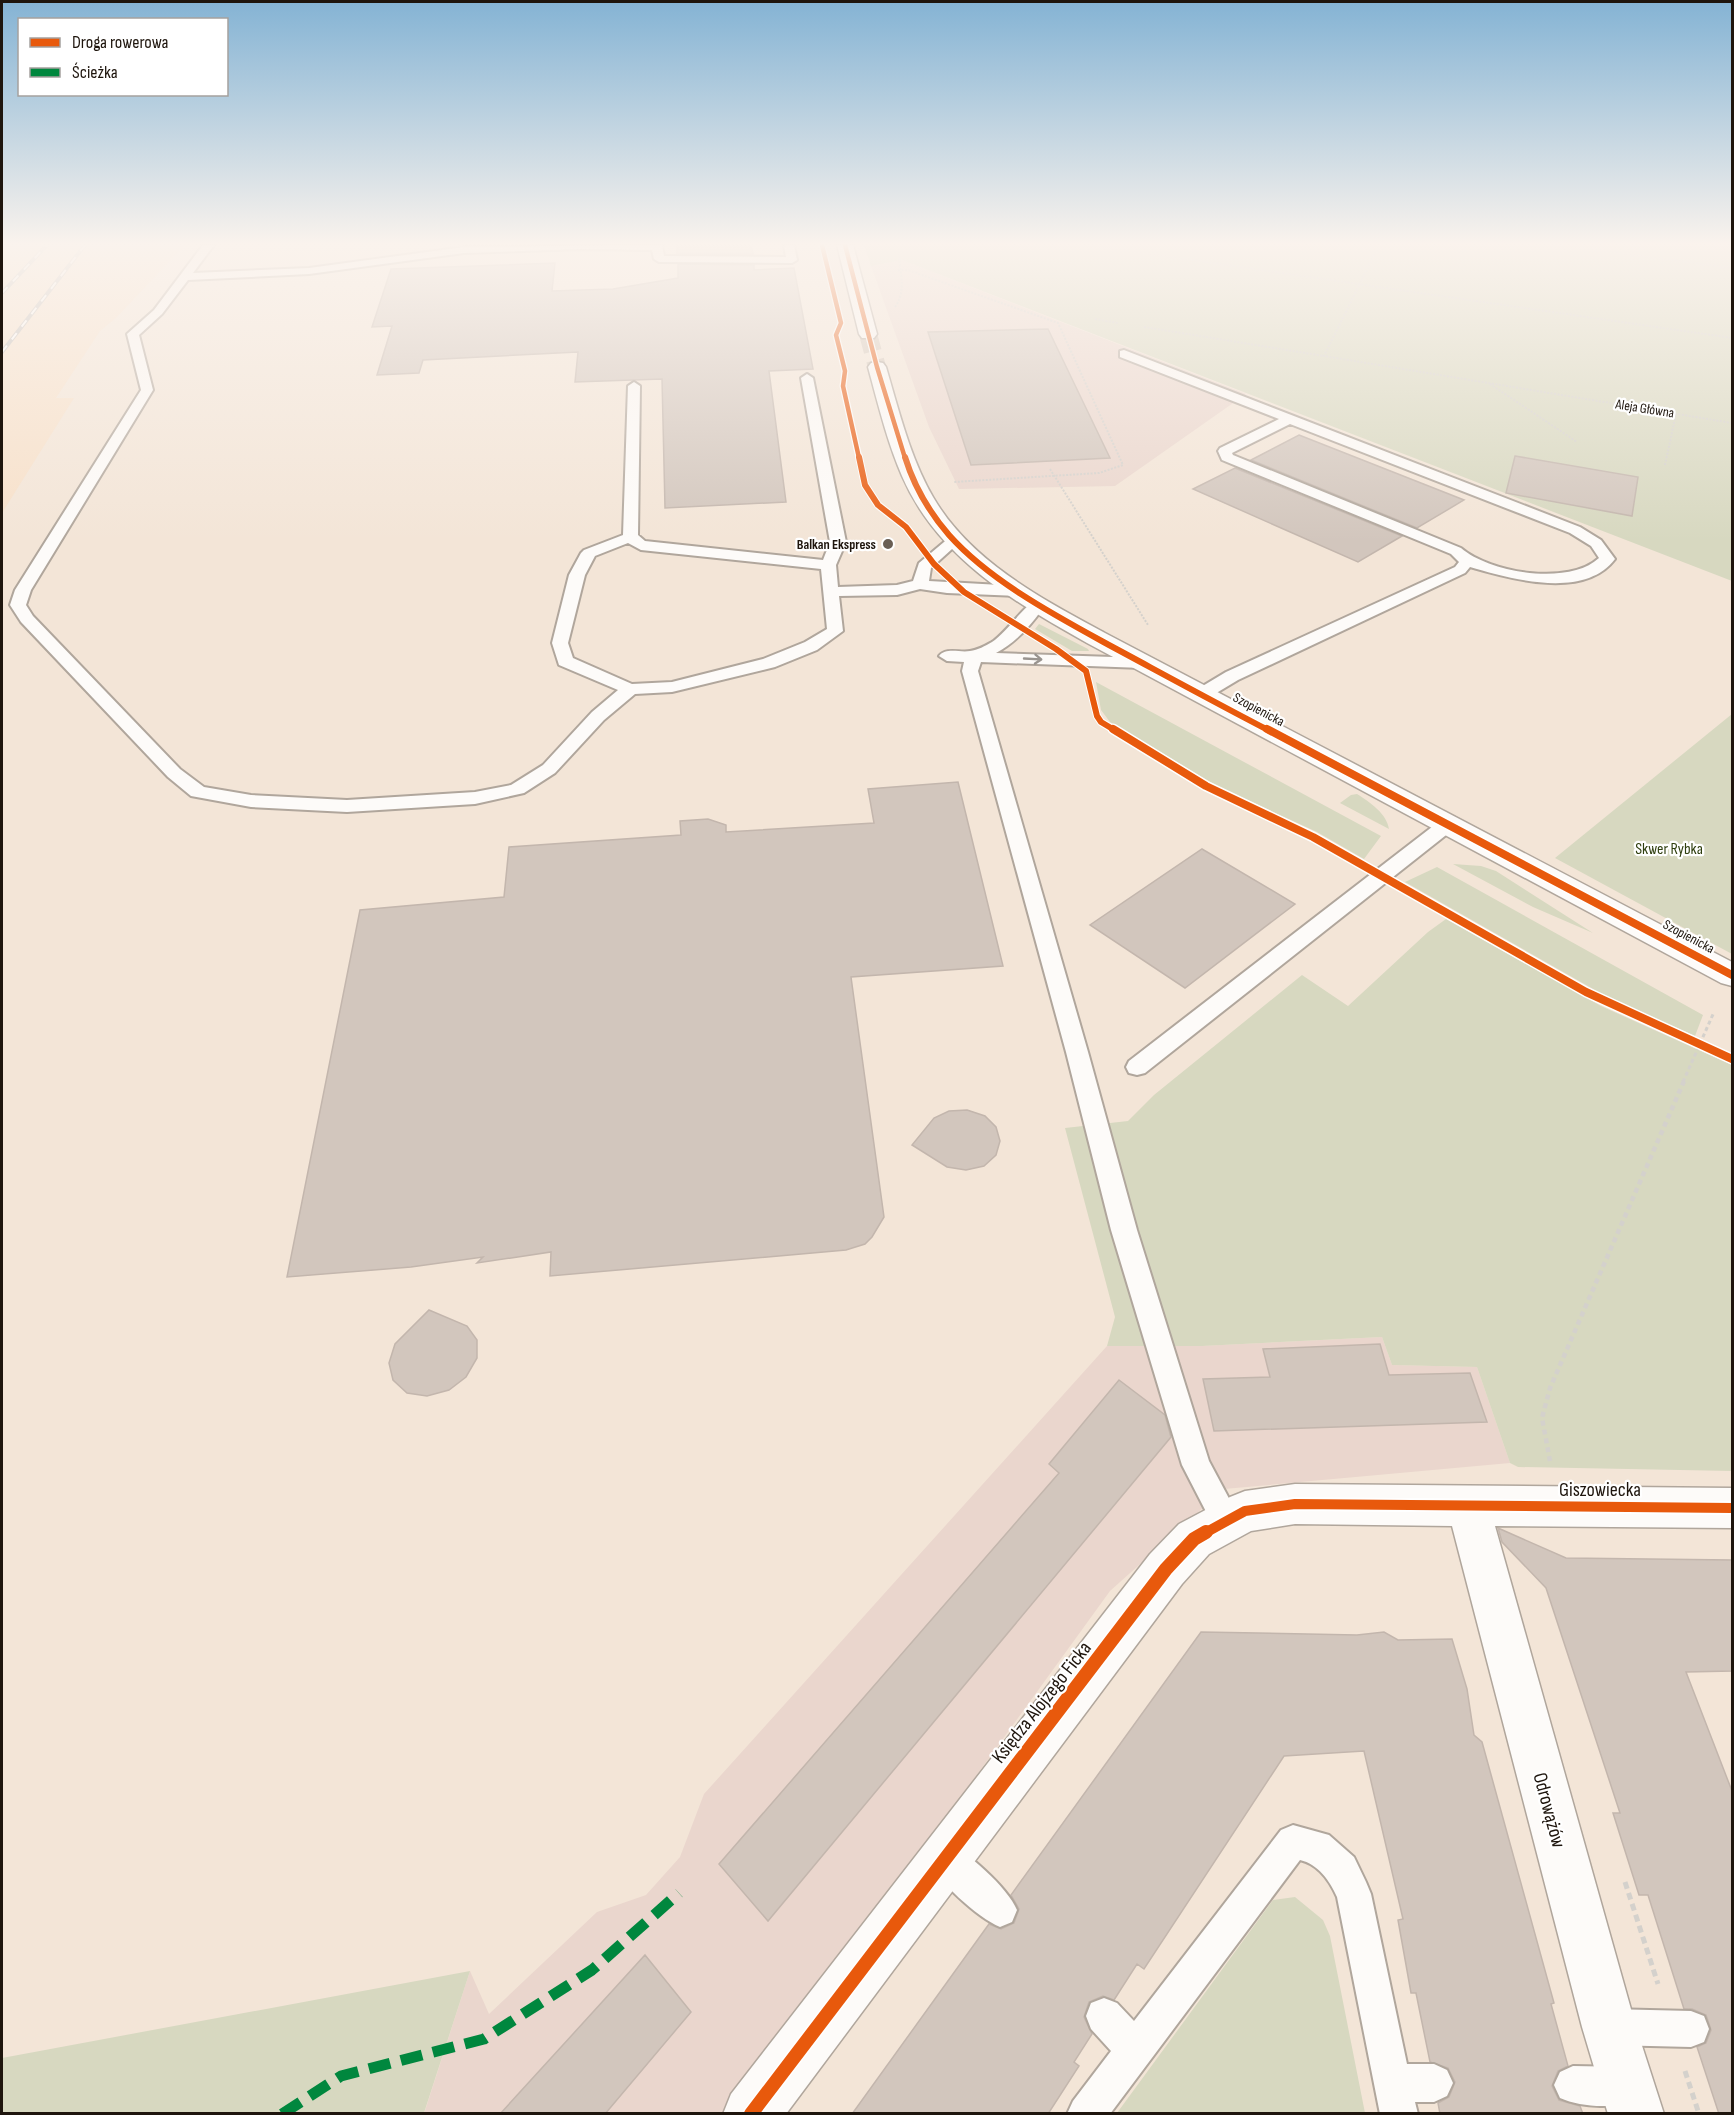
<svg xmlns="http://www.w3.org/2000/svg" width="1734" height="2115" font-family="'Sofia Sans Condensed',sans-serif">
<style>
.built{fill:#f7e0c9}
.industrial{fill:#ead6cd}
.green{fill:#d7d8c0}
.building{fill:#d2c6bd;stroke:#c3b6ad;stroke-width:1.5}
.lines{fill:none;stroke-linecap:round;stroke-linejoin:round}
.tertiary-tunnel{stroke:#d3c6b9;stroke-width:18;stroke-dasharray:18 9;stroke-linecap:butt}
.service-casing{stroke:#b0a69c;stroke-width:4}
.minor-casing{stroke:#b0a69c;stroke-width:3}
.tertiary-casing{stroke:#b0a69c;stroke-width:3}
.path-far3{stroke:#d4d1cc;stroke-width:2;stroke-dasharray:2 1.5;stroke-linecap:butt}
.path-far2{stroke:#d4d1cc;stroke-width:3;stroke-dasharray:4 3;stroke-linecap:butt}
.path-far1{stroke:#d4d1cc;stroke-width:4.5;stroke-dasharray:5 4;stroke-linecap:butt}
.path{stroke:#d4d1cc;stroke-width:5;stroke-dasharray:7 4.5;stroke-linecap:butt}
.service{fill:#fdfbf9;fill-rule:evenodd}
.minor{fill:#fdfbf9;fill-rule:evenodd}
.tertiary{fill:#fdfbf9;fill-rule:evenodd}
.rail-casing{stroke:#bdb9b6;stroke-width:4}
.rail{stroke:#fff;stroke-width:2;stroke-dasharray:8;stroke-linecap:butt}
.quiet{stroke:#00873e;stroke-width:11;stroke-dasharray:22 11;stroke-linecap:butt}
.cycleway-far4-casing{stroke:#fff;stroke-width:7}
.cycleway-far3-casing{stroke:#fff;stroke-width:8}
.cycleway-far2-casing{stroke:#fff;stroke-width:11}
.cycleway-far1-casing{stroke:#fff;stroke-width:14}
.cycleway-casing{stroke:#fff;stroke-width:17}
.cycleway-far4{stroke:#e8590c;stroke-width:4.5}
.cycleway-far3{stroke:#e8590c;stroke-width:6}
.cycleway-far2{stroke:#e8590c;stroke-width:8}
.cycleway-far1{stroke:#e8590c;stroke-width:10}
.cycleway{stroke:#e8590c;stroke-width:14}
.oneway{stroke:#99948f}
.poi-dot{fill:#695e54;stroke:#fff;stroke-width:2}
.labels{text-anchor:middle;stroke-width:4.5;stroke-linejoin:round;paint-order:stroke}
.far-street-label{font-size:14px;fill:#1e150d;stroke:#fff}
.far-poi-label{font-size:14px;font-weight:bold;fill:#1e150d;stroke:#fff;text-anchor:end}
.park-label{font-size:16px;fill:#2f3f0f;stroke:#fff}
.near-street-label{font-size:20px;fill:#1e150d;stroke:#fff}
</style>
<rect width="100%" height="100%" fill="#f3e5d7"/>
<path class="built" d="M6,245H185L116,318L100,331L56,398H74L2,513V249Z"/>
<path class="industrial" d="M902,260L1246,394L1115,486L959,489L929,427L871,266Z
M1382,1337L1392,1365L1477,1367L1510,1463L1224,1489L1110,1591L732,2113L424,2114L470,1971L489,2014L597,1912L646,1895L680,1857L704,1794L1107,1346H1202Z"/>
<path class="green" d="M864,245H1732V581L902,260L871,266Z
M1039,624L1088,649L1089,651H1072L1035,629Z
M1096,682L1381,836L1364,859L1317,832L1217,786L1110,722L1101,710Z
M1732,714V954L1555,858Z
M1357,794C1370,802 1387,814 1389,829L1340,803L1351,795Z
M1453,864L1481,866L1496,871L1593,933L1533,907Z
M1437,867L1703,1015L1695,1036L1609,998L1405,882Z
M1446,919L1601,1006L1732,1065V1471L1518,1467L1510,1463L1477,1367L1392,1365L1382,1337L1202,1346H1107L1115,1317L1065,1128L1128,1121L1154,1095L1302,975L1348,1006L1428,932Z
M1295,1897L1323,1920L1330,1936L1365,2113H1117L1273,1900Z
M470,1971L424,2113H2V2058Z"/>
<path class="building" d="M677,245H751L753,254H677Z
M555,263L552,291L613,289L678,278V264L754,265V270L794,268L813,369L769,371L786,502L665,508L662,379L575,382L578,352L423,360L419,373L377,375L392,326L372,327L391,269Z
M1048,329L1110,458L971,465L928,332Z
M1299,435L1464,500L1417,528L1251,460Z
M1515,456L1638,477L1632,516L1506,493Z
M1235,468L1402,536L1358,562L1193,489Z
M958,782L1003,966L851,977L884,1217L872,1237L865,1244L846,1250L550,1276L551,1252L477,1263L483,1257L411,1267L287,1277L360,910L504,897L509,847L681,835L680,821L708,819L726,825V832L874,823L868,789Z
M1202,849L1295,904L1185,988L1090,925Z
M967,1110L985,1116L996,1127L1000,1141L996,1155L984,1166L966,1170L947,1167L912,1145L934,1118L949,1111Z
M429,1310L467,1326L477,1340V1358L466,1377L449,1390L427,1396L407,1393L393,1380L389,1363L395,1344Z
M1380,1344L1389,1375L1470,1373L1487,1422L1214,1431L1203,1379L1270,1377L1263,1349Z
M1119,1380L1165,1415L1171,1437L768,1921L719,1864L1059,1473L1049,1464Z
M1498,1528L1566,1558L1732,1560V1671L1686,1672L1732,1791V2114H1719L1697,2047L1706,2043L1711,2030L1706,2015L1692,2009H1684L1648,1895H1639L1613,1813H1620L1546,1588L1502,1542Z
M1201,1632L1357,1635L1384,1632L1398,1640L1452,1639L1467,1689L1474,1735L1482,1742L1554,2003L1551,2004L1568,2066L1558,2071L1552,2086L1559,2100L1580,2106L1583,2114H1440L1438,2103L1449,2097L1455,2082L1448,2068L1430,2062L1416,1993H1411L1398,1920L1403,1919L1364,1751L1284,1756L1144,1969L1137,1964L1114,2000L1103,1996L1089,2002L1084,2017L1092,2034L1074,2062L1079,2066L1048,2114H852L989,1924L1001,1929L1014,1923L1019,1909L1011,1895Z
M645,1955L691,2012L605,2114H500Z"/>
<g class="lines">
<path class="tertiary-tunnel" d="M868,334L877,367"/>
<g class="service-casing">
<path id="service" d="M203,245H214L193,273L309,268L464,247L662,245L664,256L786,257L784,245H794L797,260L792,263L659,262L654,259L652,250L581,249L464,253L309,274L188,280L162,314L139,335L153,390L31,590L26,605L33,616L180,769L204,787L251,795L347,800L475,792L511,785L543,765L592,712L618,690L559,665L552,643L569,575L581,553L584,550L623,535L628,386L634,382L640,386L638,535L645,541L823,560L830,542L801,378L807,374L813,378L846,542L836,565L838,587L897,585L913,581L919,563L950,537L955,536L962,540L931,568L929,581L1018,586L1026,591L1018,596L947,593L920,589L897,595L839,596L843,631L817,650L775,667L672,692L635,694L604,720L555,773L524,793L475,804L347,812L251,807L191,796L168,777L21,622L10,605L15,590L141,390L127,334L154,310ZM628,543L641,550L821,569L827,629L805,642L763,659L672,682L632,684L573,658L568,643L585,575L595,556Z
M1124,350L1580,527L1601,540L1615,559C1584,600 1511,579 1470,567L1465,573L1238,680L1208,698H1196L1193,694L1196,690L1226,672L1455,567L1459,562L1451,554L1222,460L1218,451L1220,448L1279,419L1120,357V351ZM1290,424L1570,533L1591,546L1599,558C1569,586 1490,573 1461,548L1233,455L1232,453Z
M1037,600L1045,605C1032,624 1017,642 996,653L1142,658L1150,663L1142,668L981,662L978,671L1088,1052L1137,1230L1209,1461L1241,1521L1236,1531L1226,1535L1216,1531L1182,1465L1111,1230L1066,1052L962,671L964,662L947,661L939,656C946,647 960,653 970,651C978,650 985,646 992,642C1006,633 1026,603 1037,600Z
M1448,818L1455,820L1458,824L1455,828L1145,1073L1137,1075L1129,1073L1126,1067L1129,1061L1441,820Z
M1293,1825L1329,1835L1354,1857L1366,1882L1371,1894L1407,2064H1434L1447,2070L1453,2083L1447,2096L1434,2102H1415L1418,2114H1380L1337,1897C1330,1881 1318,1864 1300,1860L1110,2114H1067L1073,2101L1111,2051L1091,2029L1086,2016L1091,2003L1104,1998L1117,2003L1134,2021L1281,1830Z
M944,1841C966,1850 1008,1888 1017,1910L1012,1922L1000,1927C978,1918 936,1880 927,1858L932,1846Z
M1609,2009L1691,2011L1704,2016L1709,2029L1704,2042L1691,2047L1609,2045L1596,2040L1591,2027L1596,2014Z
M1573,2066L1627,2067L1640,2073L1646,2086L1640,2099C1618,2109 1582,2108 1560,2098L1554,2085L1560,2072Z"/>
</g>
<g class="minor-casing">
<path id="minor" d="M1295,1484L1732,1488V1528L1495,1526L1636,2027L1664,2114H1608L1582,2027L1452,1526L1295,1524L1251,1531L1209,1554L1182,1584L786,2114H723L731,2094L1150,1554L1179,1524L1230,1497L1245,1491Z"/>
</g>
<g class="tertiary-casing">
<path id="tertiary" d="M837,245H853L877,334L874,338H862L859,334Z
M877,362L883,363L886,367C899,411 910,457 933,497C970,561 1042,599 1105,633L1732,962V986L1721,983L1087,643C1014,602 937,557 902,476C887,441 878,404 868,367L871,363Z"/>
</g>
<path class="path-far3" d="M1088,245L1732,338
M1379,245L1324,356L1732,423
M1557,245L1732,268
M898,270H908L1058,323L1123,465L1099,473L954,482
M895,307C908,290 898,265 898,245
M1095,319L1118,323
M1144,327L1324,356
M1490,384L1577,442
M1665,465L1676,414
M1050,469L1148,625"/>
<path class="path-far2" d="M1683,1082L1714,1012"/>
<path class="path-far1" d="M1550,1461L1542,1418L1550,1388L1684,1081"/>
<path class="path" d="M1625,1882L1658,1984
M1685,2071L1699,2114"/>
<use href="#service" class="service"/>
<use href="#minor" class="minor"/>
<use href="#tertiary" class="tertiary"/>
<g class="rail-casing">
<path id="rail" d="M2,293L47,245
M2,352L85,245"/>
</g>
<use href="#rail" class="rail"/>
<path class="quiet" d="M282,2114L341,2076L484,2039L592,1970L679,1893"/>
<g class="cycleway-far4-casing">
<path id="cycleway-far4" d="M822,245L841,323L836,335L845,371L843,386L859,458
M845,245L877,367L905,458"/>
</g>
<g class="cycleway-far3-casing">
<path id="cycleway-far3" d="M859,457L865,485L878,505L906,527L934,564L964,592L1056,649L1086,671L1097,716L1101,722L1116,731
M905,457C914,486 929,512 949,535C990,581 1056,616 1109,645C1163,674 1216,703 1270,731"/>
</g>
<g class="cycleway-far2-casing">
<path id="cycleway-far2" d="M1113,729L1206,786L1313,837L1586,992L1732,1059
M1267,729L1732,975"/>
</g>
<g class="cycleway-far1-casing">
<path id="cycleway-far1" d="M1203,1534L1245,1511L1295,1504L1732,1508"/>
</g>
<g class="cycleway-casing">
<path id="cycleway" d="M751,2114L1166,1569L1194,1539L1206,1532"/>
</g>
<use href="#cycleway-far4" class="cycleway-far4"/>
<use href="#cycleway-far3" class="cycleway-far3"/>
<use href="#cycleway-far2" class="cycleway-far2"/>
<use href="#cycleway-far1" class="cycleway-far1"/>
<use href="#cycleway" class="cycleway"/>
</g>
<defs><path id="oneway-shaft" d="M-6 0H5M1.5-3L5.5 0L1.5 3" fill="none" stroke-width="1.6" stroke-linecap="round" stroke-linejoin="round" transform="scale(1.5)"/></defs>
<use class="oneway" href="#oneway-shaft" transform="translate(1033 659) rotate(3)"/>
<linearGradient id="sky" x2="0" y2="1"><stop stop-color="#84b3d4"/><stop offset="0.45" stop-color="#faf3ed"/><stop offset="1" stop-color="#faf3ed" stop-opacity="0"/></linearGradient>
<rect width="1734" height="541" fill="url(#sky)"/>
<circle class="poi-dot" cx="888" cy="544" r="6"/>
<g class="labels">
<g class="far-street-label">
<text transform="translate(1645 408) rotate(9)" y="5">Aleja Główna</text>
<text transform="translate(1259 709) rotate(28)" y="5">Szopienicka</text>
<text transform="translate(1689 936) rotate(28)" y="5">Szopienicka</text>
</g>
<g class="far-poi-label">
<text x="876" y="549">Balkan Ekspress</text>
</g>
<g class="park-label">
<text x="1669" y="854">Skwer Rybka</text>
</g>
<g class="near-street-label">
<text x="1600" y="1496">Giszowiecka</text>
<text transform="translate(1041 1702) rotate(-52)" y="7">Księdza Alojzego Ficka</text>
<text transform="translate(1550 1810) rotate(75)" y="7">Odrowążów</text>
</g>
</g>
<rect width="1734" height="2115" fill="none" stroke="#1e150d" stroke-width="6"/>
<rect x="18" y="18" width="210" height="78" fill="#ffffff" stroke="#a5a19e" stroke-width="1.5"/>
<rect x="30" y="38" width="30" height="9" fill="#e8590c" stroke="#a5a19e" stroke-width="1.5"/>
<text x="72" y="48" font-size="18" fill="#1e150d">Droga rowerowa</text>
<rect x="30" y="68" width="30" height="9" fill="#00873e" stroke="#a5a19e" stroke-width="1.5"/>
<text x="72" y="78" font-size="18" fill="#1e150d">Ścieżka</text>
</svg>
